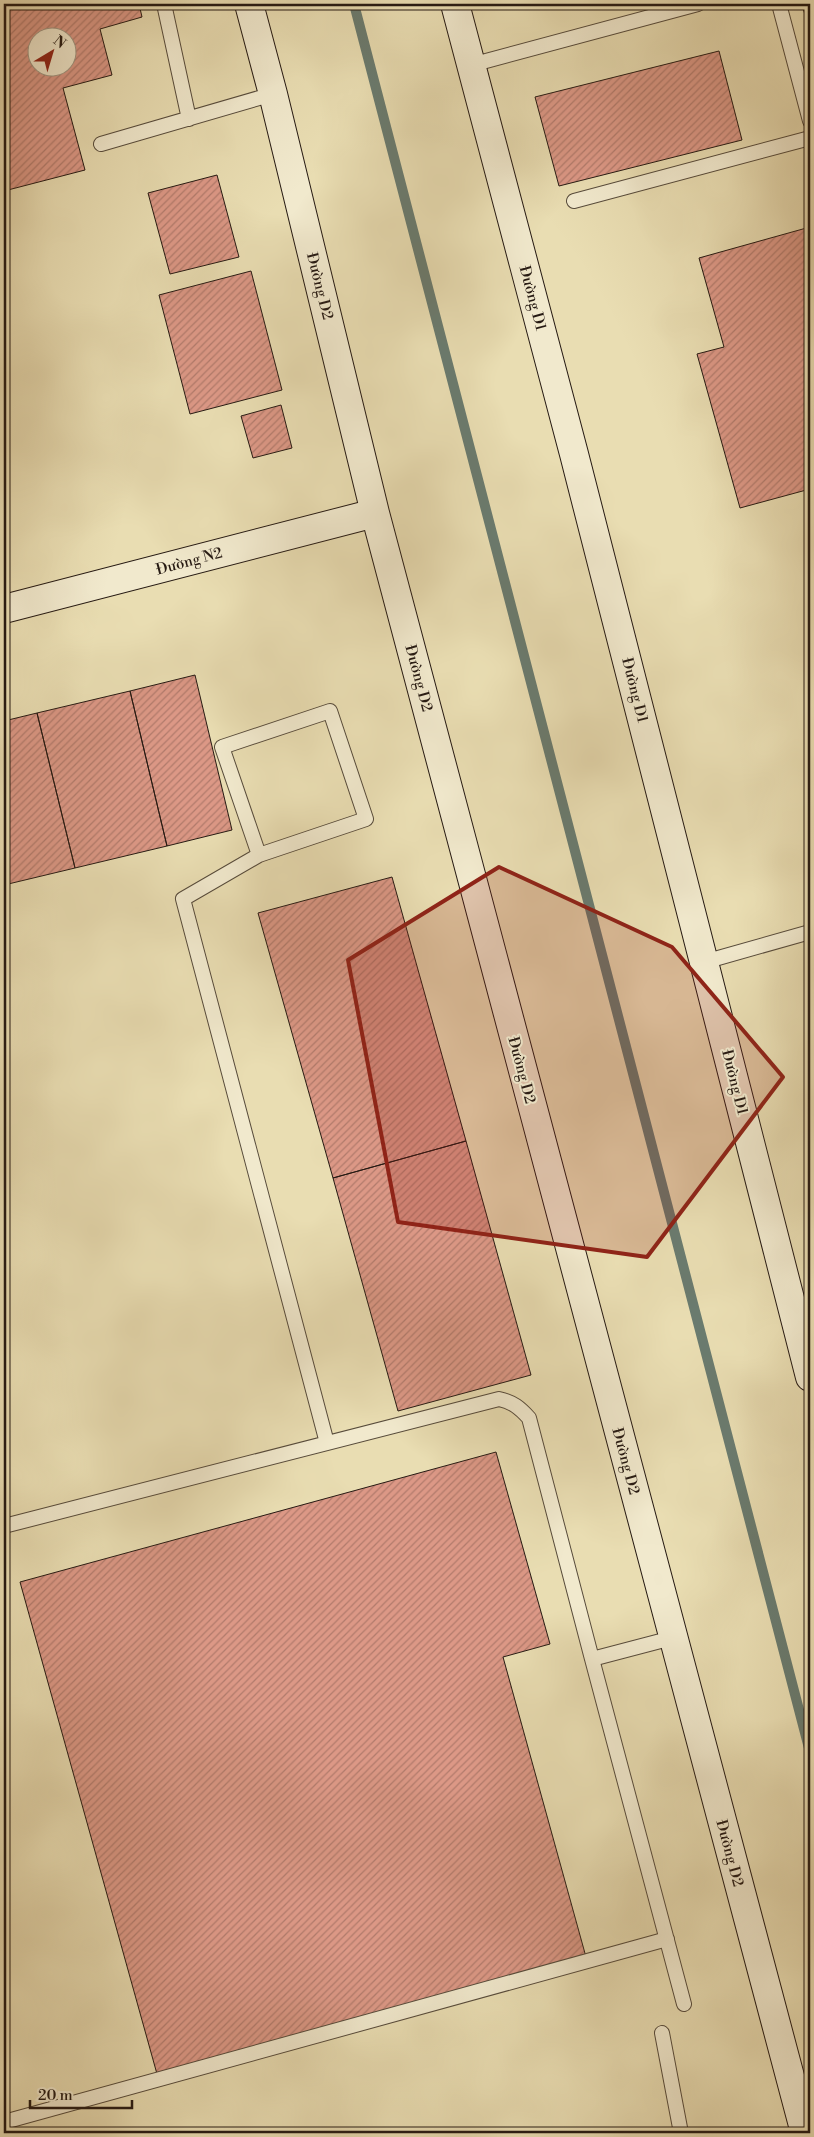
<svg xmlns="http://www.w3.org/2000/svg" width="814" height="2137" font-family="'Libre Bodoni',serif">
<style>
.lines{fill:none;stroke-linecap:round;stroke-linejoin:round}
.stream{stroke:#6a7b6f;stroke-width:10}
.building{fill:url(#building-hatch);stroke:#261a13;fill-rule:evenodd}
.lane-casing{stroke:#574b3b;stroke-width:16}
.secondary-casing{stroke:#261a13;stroke-width:30}
.lane{stroke:#f1e9cd;stroke-width:14}
.secondary{stroke:#f1e9cd;stroke-width:28}
.marked{fill:#8f2418;fill-opacity:0.2;stroke:#8f2418;stroke-width:4;stroke-linejoin:round}
.labels{text-anchor:middle;stroke-width:4;stroke-linejoin:round;paint-order:stroke}
.street-label{font-size:15px;fill:#261a13;stroke:#f1e9cd}
</style>
<defs>
<pattern id="building-hatch" width="6" height="6" patternUnits="userSpaceOnUse" patternTransform="scale(1.25)"><rect width="6" height="6" fill="#dc9886"/><path d="M-1 1l2-2M0 6l6-6M5 7l2-2" fill="none" stroke="#b27b6c"/></pattern>
</defs>
<rect width="100%" height="100%" fill="#e9ddb2"/>
<filter id="stains"><feTurbulence type="fractalNoise" baseFrequency=".004" numOctaves="4"/><feColorMatrix values="0 0 0 0 .2 0 0 0 0 .09 0 0 0 0 .02 0 0 0 .5 -.17"/></filter>
<radialGradient id="worn" r=".72"><stop offset=".6" stop-color="#630" stop-opacity="0"/><stop offset="1" stop-color="#630" stop-opacity=".3"/></radialGradient>
<g class="lines">
<path class="stream" d="M354,4L810,1752"/>
</g>
<path class="building" d="M4,4H139L142,17L100,29L112,75L63,88L85,170L4,191ZM38,38H68V68H38Z
M802,4H810V33Z
M719,51L742,140L559,186L535,97Z
M217,175L239,257L170,274L148,193Z
M810,227V489L740,508L697,354L724,347L699,258Z
M251,271L282,390L190,414L159,295Z
M281,405L292,448L253,458L241,416Z
M810,570V589L805,571Z
M195,675L232,830L167,846L130,691Z
M130,691L167,846L75,868L37,713Z
M37,713L75,868L4,885V721Z
M392,877L466,1141L333,1178L258,913Z
M466,1141L531,1375L398,1411L333,1178Z
M496,1452L550,1644L503,1657L586,1957L157,2074L20,1582Z"/>
<g class="lines">
<g class="lane-casing">
<path id="lane" d="M164,4L189,119
M779,4L810,121
M471,65L698,4
M101,144L273,94
M574,201L810,138
M259,855L222,747L330,711L366,819L259,855L183,899L327,1443
M704,962L810,932
M4,1526L499,1399C513,1402 520,1408 529,1418L592,1659L672,1638
M592,1659L684,2004
M662,2033L681,2133
M4,2122L667,1939"/>
</g>
<g class="secondary-casing">
<path id="secondary" d="M249,4L273,94L375,513L805,2133
M455,4L574,454L810,1377
M4,609L375,513"/>
</g>
<use href="#lane" class="lane"/>
<use href="#secondary" class="secondary"/>
</g>
<path class="marked" d="M499,867L672,947L783,1077L647,1257L398,1222L348,960Z"/>
<g class="labels">
<g class="street-label">
<text transform="translate(320 286) rotate(76)" y="5">Đường D2</text>
<text transform="translate(533 298) rotate(75)" y="5">Đường D1</text>
<text transform="translate(189 561) rotate(-15)" y="5">Đường N2</text>
<text transform="translate(419 678) rotate(75)" y="5">Đường D2</text>
<text transform="translate(635 690) rotate(76)" y="5">Đường D1</text>
<text transform="translate(522 1070) rotate(75)" y="5">Đường D2</text>
<text transform="translate(735 1082) rotate(76)" y="5">Đường D1</text>
<text transform="translate(626 1461) rotate(75)" y="5">Đường D2</text>
<text transform="translate(730 1853) rotate(75)" y="5">Đường D2</text>
</g>
</g>
<rect width="814" height="2137" fill="none" stroke="#e9ddb2" stroke-width="20"/>
<rect x="5" y="5" width="804" height="2127" fill="none" stroke="#261a13" stroke-width="2.5"/>
<rect x="10" y="10" width="794" height="2117" fill="none" stroke="#261a13"/>
<g transform="translate(52 52) rotate(38)"><circle r="24" fill="#f1e9cd" stroke="#a09683"/>
<path d="M0-4L9 19L0 12L-9 19Z" fill="#8f2418"/>
<text y="-8" font-size="14" font-weight="bold" text-anchor="middle" fill="#261a13">N</text>
</g>
<path d="M30 2100v8h102v-8" fill="none" stroke="#261a13" stroke-width="2.5"/>
<text x="38" y="2100" font-size="15" fill="#261a13" stroke="#f1e9cd" stroke-width="4" paint-order="stroke">20 m</text>
<rect width="100%" height="100%" filter="url(#stains)"/>
<rect width="100%" height="100%" fill="url(#worn)"/>
</svg>
